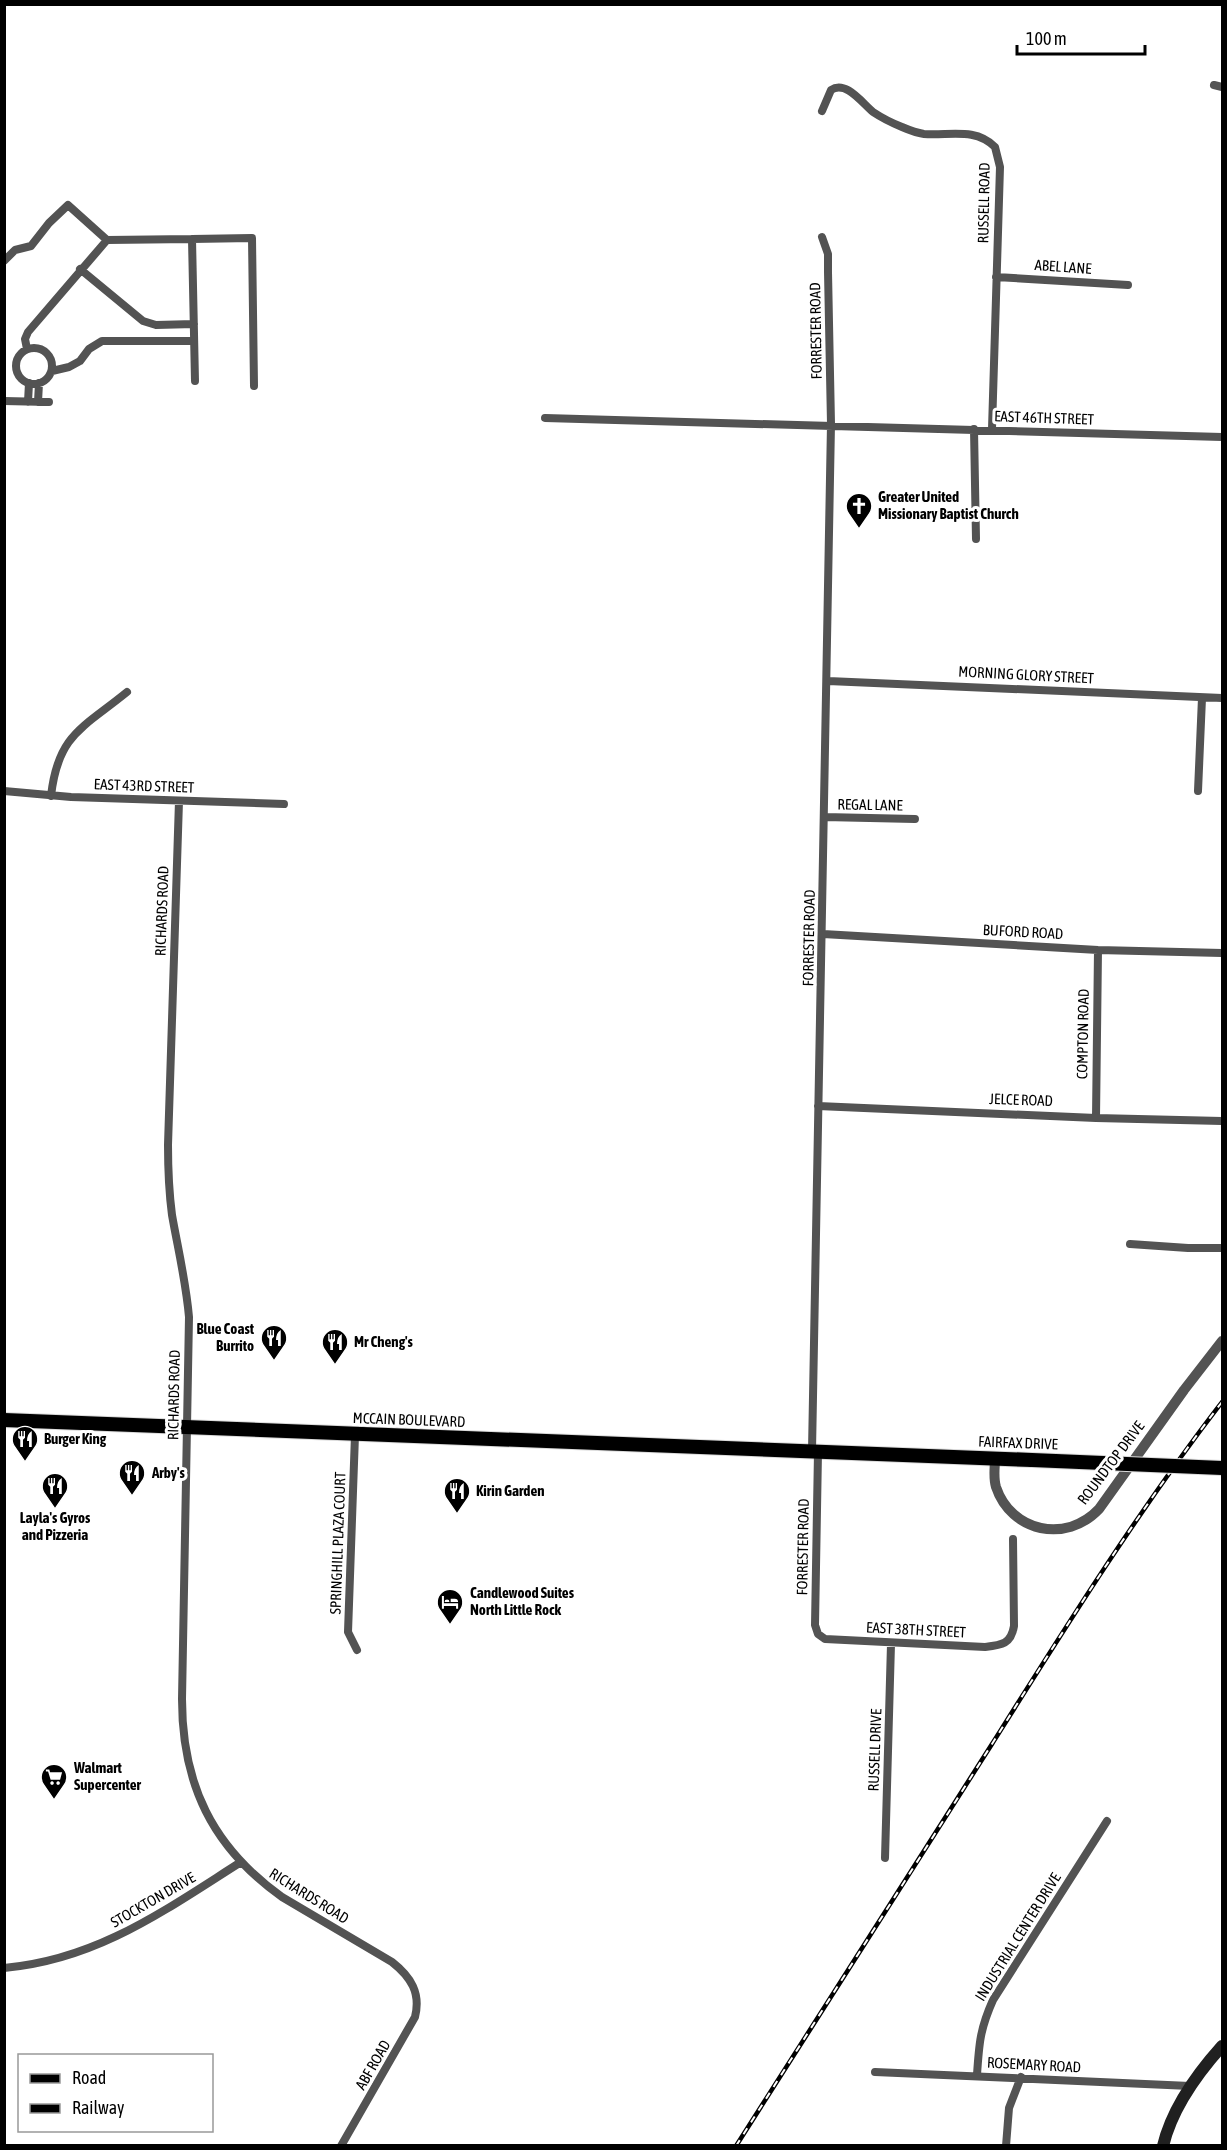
<svg xmlns="http://www.w3.org/2000/svg" width="1227" height="2150" font-family="'Asap Condensed',sans-serif">
<style>
.lines{fill:none;stroke-linecap:round;stroke-linejoin:round}
.primary-casing{stroke:#dbdbdb;stroke-width:16}
.minor{stroke:#535353;stroke-width:8}
.tertiary{stroke:#535353;stroke-width:10}
.secondary{stroke:#202020;stroke-width:12}
.primary{stroke:#000;stroke-width:14}
.rail-casing{stroke:#000;stroke-width:4.5}
.rail{stroke:#fff;stroke-width:2;stroke-dasharray:7;stroke-linecap:butt}
.primary-bridge-casing{stroke:#dbdbdb;stroke-width:16;stroke-linecap:butt}
.primary-bridge{stroke:#000;stroke-width:14}
.labels{text-anchor:middle;stroke-width:6;stroke-linejoin:round;paint-order:stroke}
.street-label{font-size:15px;fill:#000;stroke:#fff}
.poi-label{font-size:15px;font-weight:bold;fill:#000;stroke:#fff;text-anchor:start}
</style>
<rect width="100%" height="100%" fill="#fff"/>
<g class="lines">
<g class="primary-casing">
<path id="primary" d="M4,1420L1032,1460"/>
</g>
<path class="minor" d="M1214,85L1222,87
M822,111L831,90C846,80 862,103 873,112C882,118 892,123 902,127C909,130 917,133 924,134C949,136 975,127 995,147L1000,167L992,429
M192,239L252,238L254,386
M107,240L192,239L195,381
M4,261L15,250L31,246L49,223L68,205L107,240L28,332L25,339L27,349
M80,269L143,321L156,325L194,324
M996,277L1128,285
M16 366a18 18 0 1 1 36 0a18 18 0 1 1-36 0Z
M52,371L69,367L80,361L89,349L102,341H194
M4,401L49,402
M28,402L29,383
M38,402L39,383
M545,418L1222,437
M974,429L976,539
M828,681L1222,698
M4,791L71,797L284,804
M1198,791L1202,698
M51,796C58,734 83,728 127,692
M179,801L168,1145C168,1169 169,1192 172,1215C178,1249 186,1282 189,1317L182,1699C182,1784 212,1847 282,1897L392,1962C411,1977 421,1993 415,2017L341,2146
M824,817L915,819
M823,934L1098,950L1222,953
M818,1106L1096,1118L1222,1121
M1096,1118L1098,950
M1130,1244L1188,1248H1222
M355,1435L348,1632L357,1650
M812,1451L831,424L828,272V254L822,237
M818,1452L815,1625L818,1634L825,1639L985,1647C1002,1645 1011,1644 1014,1626L1013,1539
M885,1858L891,1644
M4,1968C97,1960 165,1910 241,1862
M875,2072L1190,2086
M977,2075C979,2044 980,2029 993,2000L1107,1821
M1006,2146L1009,2108L1021,2077"/>
<path class="tertiary" d="M995,1458C995,1468 993,1477 996,1487C1011,1532 1066,1544 1099,1509L1184,1390L1222,1341"/>
<path class="secondary" d="M1163,2146C1172,2108 1196,2075 1222,2046"/>
<use href="#primary" class="primary"/>
<g class="rail-casing">
<path id="rail" d="M736,2146C821,2012 907,1878 992,1744C1065,1628 1138,1511 1222,1402"/>
</g>
<use href="#rail" class="rail"/>
<g class="primary-bridge-casing">
<path id="primary-bridge" d="M1032,1460L1222,1468"/>
</g>
<use href="#primary-bridge" class="primary-bridge"/>
</g>
<defs>
<g id="church-pin" transform="scale(1.35)"><path d="M0 17L-7.5 6A9.5 9.5 0 1 1 7.5 6Z" fill="#000" stroke="#fff"/><path d="M-1.2-6h2.4v3.5h3.3v2.4h-3.3V6h-2.4V-.1h-3.3v-2.4h3.3Z" fill="#fff"/></g>
<g id="restaurant-pin" transform="scale(1.35)"><path d="M0 17L-7.5 6A9.5 9.5 0 1 1 7.5 6Z" fill="#000" stroke="#fff"/><path d="M-5-6h1v4h1v-4h1v4h1v-4h1v5L-1.5 .5V6h-2V.5L-5-1ZM5-6V6H3V1.5H1.5Q1.5-4 5-6Z" fill="#fff"/></g>
<g id="hotel-pin" transform="scale(1.35)"><path d="M0 17L-7.5 6A9.5 9.5 0 1 1 7.5 6Z" fill="#000" stroke="#fff"/><path d="M-6-4.5h1.5V1H6V5H4.5V3h-9V5H-6ZM-4 0a1.8 1.8 0 1 1 3.6 0ZM.5 0V-2.5h3Q6-2.5 6 0Z" fill="#fff"/></g>
<g id="supermarket-pin" transform="scale(1.35)"><path d="M0 17L-7.5 6A9.5 9.5 0 1 1 7.5 6Z" fill="#000" stroke="#fff"/><path d="M-6-5.5h2.5l.6 2H6L4.5 2H-2.5L-4.4-4H-6ZM-1.5 3.2a1.3 1.3 0 1 0 .1 0ZM3 3.2a1.3 1.3 0 1 0 .1 0Z" fill="#fff"/></g>
</defs>
<g fill-rule="evenodd">
<use href="#church-pin" x="859" y="506"/>
<use href="#restaurant-pin" x="274" y="1338"/>
<use href="#restaurant-pin" x="335" y="1342"/>
<use href="#restaurant-pin" x="25" y="1439"/>
<use href="#restaurant-pin" x="132" y="1473"/>
<use href="#restaurant-pin" x="55" y="1486"/>
<use href="#restaurant-pin" x="457" y="1491"/>
<use href="#hotel-pin" x="450" y="1602"/>
<use href="#supermarket-pin" x="54" y="1777"/>
</g>
<g class="labels">
<g class="street-label">
<text transform="translate(984 203) rotate(-89)" y="5">RUSSELL ROAD</text>
<text transform="translate(1063 267) rotate(4)" y="5">ABEL LANE</text>
<text transform="translate(816 331) rotate(-91)" y="5">FORRESTER ROAD</text>
<text transform="translate(1044 418) rotate(2)" y="5">EAST 46TH STREET</text>
<text transform="translate(1026 675) rotate(3)" y="5">MORNING GLORY STREET</text>
<text transform="translate(144 786) rotate(2)" y="5">EAST 43RD STREET</text>
<text transform="translate(870 805) rotate(1)" y="5">REGAL LANE</text>
<text transform="translate(162 911) rotate(-88)" y="5">RICHARDS ROAD</text>
<text transform="translate(1023 932) rotate(3)" y="5">BUFORD ROAD</text>
<text transform="translate(809 938) rotate(-89)" y="5">FORRESTER ROAD</text>
<text transform="translate(1083 1034) rotate(-89)" y="5">COMPTON ROAD</text>
<text transform="translate(1021 1100) rotate(2)" y="5">JELCE ROAD</text>
<text transform="translate(174 1395) rotate(-89)" y="5">RICHARDS ROAD</text>
<text transform="translate(409 1420) rotate(2)" y="5">MCCAIN BOULEVARD</text>
<text transform="translate(1018 1443) rotate(2)" y="5">FAIRFAX DRIVE</text>
<text transform="translate(1111 1463) rotate(-53)" y="5">ROUNDTOP DRIVE</text>
<text transform="translate(338 1543) rotate(-88)" y="5">SPRINGHILL PLAZA COURT</text>
<text transform="translate(803 1547) rotate(-89)" y="5">FORRESTER ROAD</text>
<text transform="translate(916 1630) rotate(3)" y="5">EAST 38TH STREET</text>
<text transform="translate(875 1750) rotate(-88)" y="5">RUSSELL DRIVE</text>
<text transform="translate(309 1896) rotate(32)" y="5">RICHARDS ROAD</text>
<text transform="translate(153 1900) rotate(-30)" y="5">STOCKTON DRIVE</text>
<text transform="translate(1018 1937) rotate(-58)" y="5">INDUSTRIAL CENTER DRIVE</text>
<text transform="translate(373 2065) rotate(-60)" y="5">ABF ROAD</text>
<text transform="translate(1034 2065) rotate(3)" y="5">ROSEMARY ROAD</text>
</g>
<g class="poi-label">
<text x="878" y="502">Greater United<tspan x="878" dy="17">Missionary Baptist Church</tspan></text>
<text x="254" y="1334" text-anchor="end">Blue Coast<tspan x="254" dy="17">Burrito</tspan></text>
<text x="354" y="1347">Mr Cheng's</text>
<text x="44" y="1444">Burger King</text>
<text x="152" y="1478">Arby's</text>
<text x="476" y="1496">Kirin Garden</text>
<text x="55" y="1523" text-anchor="middle">Layla's Gyros<tspan x="55" dy="17">and Pizzeria</tspan></text>
<text x="470" y="1598">Candlewood Suites<tspan x="470" dy="17">North Little Rock</tspan></text>
<text x="74" y="1773">Walmart<tspan x="74" dy="17">Supercenter</tspan></text>
</g>
</g>
<rect width="1227" height="2150" fill="none" stroke="#000000" stroke-width="12"/>
<rect x="18" y="2054" width="195" height="78" fill="#ffffff" stroke="#999999" stroke-width="1.5"/>
<rect x="30" y="2074" width="30" height="9" fill="#000000" stroke="#999999" stroke-width="1.5"/>
<text x="72" y="2084" font-size="18" fill="#000000">Road</text>
<rect x="30" y="2104" width="30" height="9" fill="#000000" stroke="#999999" stroke-width="1.5"/>
<text x="72" y="2114" font-size="18" fill="#000000">Railway</text>
<path d="M1017 45v9h128v-9" fill="none" stroke="#000000" stroke-width="3"/>
<text x="1026" y="45" font-size="18" fill="#000000" stroke="#ffffff" stroke-width="4.5" paint-order="stroke">100 m</text>
</svg>
